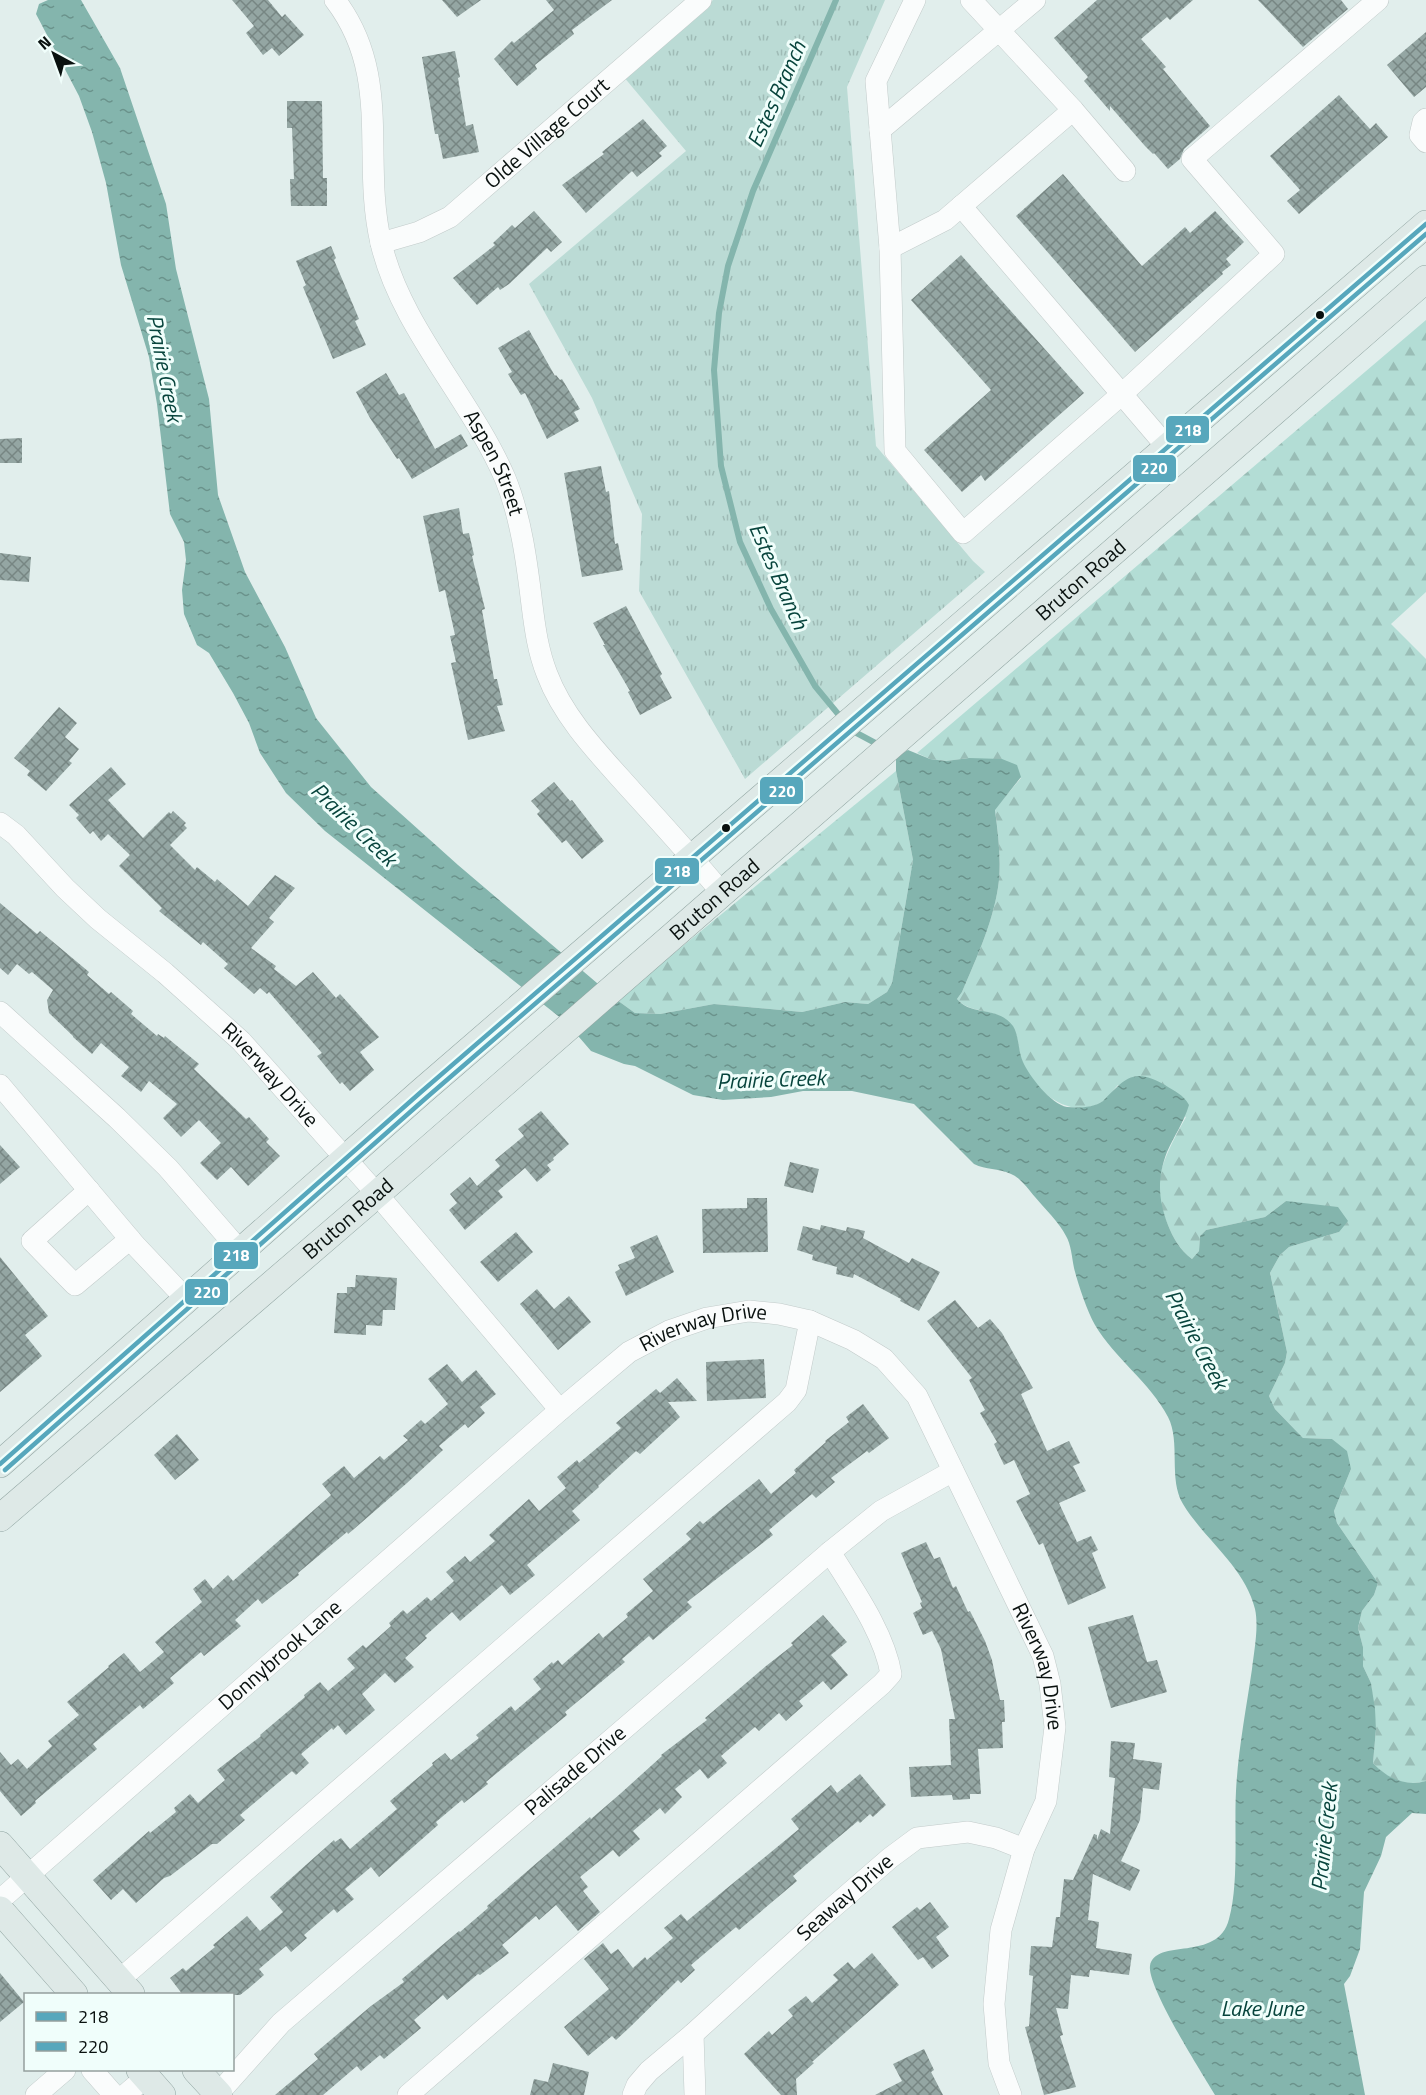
<svg xmlns="http://www.w3.org/2000/svg" width="1426" height="2095" font-family="'Titillium Web',sans-serif">
<style>
.grass{fill:url(#grass-tufts)}
.forest{fill:url(#forest-firs)}
.water{fill:url(#water-ripples)}
.lines{fill:none;stroke-linecap:round;stroke-linejoin:round}
.stream{stroke:#84b5ad;stroke-width:6}
.building{fill:url(#building-cross-hatch)}
.minor-casing{stroke:#c2cbca;stroke-width:22}
.major-casing{stroke:#92a6a3;stroke-width:28}
.minor{stroke:#fafcfc;stroke-width:21}
.major{stroke:#dee9e7;stroke-width:27}
.bus-1-casing{stroke:#f0fefb;stroke-width:9}
.bus-2-casing{stroke:#f0fefb;stroke-width:9}
.bus-1{stroke:#57a7bc;stroke-width:4.5}
.bus-2{stroke:#57a7bc;stroke-width:4.5}
.bus-dot{fill:#09110f;stroke:#f0fefb;stroke-width:2}
.labels{text-anchor:middle;stroke-width:6;stroke-linejoin:round;paint-order:stroke}
.street-label{font-size:21px;fill:#09110f;stroke:#f0fefb}
.water-label{font-size:22px;font-style:italic;fill:#07443c;stroke:#f0fefb}
.line-badge{stroke:#f0fefb;stroke-width:2}
.badge-label{font-size:16px;text-anchor:middle;font-weight:bold;fill:#fff}
</style>
<defs>
<pattern id="grass-tufts" width="24" height="20" patternUnits="userSpaceOnUse" patternTransform="scale(1.5)"><rect width="24" height="20" fill="#bbdbd5"/><path d="M3 7l-1-3M5 7V3M7 7l1-3M15 17l-1-3M17 17v-4M19 17l1-3" fill="none" stroke="#9fbbb6"/></pattern>
<pattern id="forest-firs" width="22" height="20" patternUnits="userSpaceOnUse" patternTransform="scale(1.5)"><rect width="22" height="20" fill="#b3ddd5"/><path d="M5 1l3.5 6h-7zM16 11l3.5 6h-7z" fill="#99bdb6"/></pattern>
<pattern id="water-ripples" width="26" height="14" patternUnits="userSpaceOnUse" patternTransform="scale(1.5)"><rect width="26" height="14" fill="#84b5ad"/><path d="M2 4q2-2 4 0t4 0M15 11q2-2 4 0t4 0" fill="none" stroke="#6a928b"/></pattern>
<pattern id="building-cross-hatch" width="8" height="8" patternUnits="userSpaceOnUse" patternTransform="scale(1.5)"><rect width="8" height="8" fill="#94a6a3"/><path d="M0 0l8 8M0 8l8-8" fill="none" stroke="#778683"/></pattern>
</defs>
<rect width="100%" height="100%" fill="#e1eeec"/>
<path class="grass" d="M713,0H885L847,87L876,446L973,561L985,572L745,779L639,591L642,514L592,398L529,284L686,151L623,76Z"/>
<path class="forest" d="M1426,320V592L1391,624L1426,659V1781C1405,1787 1387,1779 1373,1763L1376,1729L1371,1683L1363,1666V1647L1358,1628L1362,1611L1374,1595L1378,1583L1337,1523L1334,1511L1351,1469L1332,1439L1303,1438L1275,1409L1269,1396L1285,1363L1287,1352L1270,1273L1280,1255L1289,1247L1339,1232L1286,1201L1265,1217L1206,1230L1200,1236L1199,1251L1192,1259C1180,1250 1173,1238 1168,1225C1163,1213 1158,1201 1158,1188C1160,1163 1174,1139 1186,1117L1118,1085C1113,1090 1108,1098 1102,1102C1069,1121 1034,1091 1022,1061C1018,1051 1019,1035 1012,1026C997,1006 972,1016 957,999L962,992C977,957 995,918 999,880C1001,857 998,833 995,809L1021,778L969,758L946,761L930,759L917,753Z
M896,771L913,860L892,983L887,992L868,1004L845,1002L802,1012L714,1004L660,1014L635,1013L617,1000Z"/>
<path class="water" d="M48,0H81L120,68L166,204L176,269L209,399L218,495L245,572L285,647L316,718L371,787L458,865L617,1000L635,1013L660,1014L714,1004L802,1012L845,1002L868,1004L887,992L892,983L913,860L896,771V757L908,750L930,759L946,761L969,758L1002,759L1017,765L1021,777L995,810C998,833 1001,857 999,880C995,918 977,957 962,992L957,999C972,1017 997,1005 1013,1026C1019,1035 1018,1051 1023,1062C1029,1076 1051,1104 1067,1107C1078,1108 1093,1108 1103,1101C1107,1097 1111,1092 1116,1088C1133,1071 1145,1074 1165,1085C1174,1091 1184,1095 1189,1105C1184,1122 1174,1136 1167,1152C1157,1178 1158,1199 1168,1225C1173,1238 1180,1250 1192,1259L1199,1251L1200,1236L1206,1230L1265,1217L1286,1201L1338,1207L1348,1221L1339,1232L1289,1247L1280,1255L1270,1273L1287,1352L1285,1363L1269,1396L1275,1409L1303,1438L1332,1439L1347,1451L1351,1469L1334,1511L1337,1523L1378,1583L1374,1595L1362,1611L1358,1628L1363,1647V1666L1371,1683L1375,1709L1376,1729L1373,1763C1387,1778 1405,1787 1426,1781V1814L1412,1813L1386,1837L1381,1856L1364,1892L1360,1949L1350,1976L1344,1984L1365,2095H1215C1202,2073 1147,1987 1150,1966C1155,1937 1218,1963 1229,1919C1239,1883 1234,1830 1236,1791C1238,1751 1246,1710 1252,1669C1254,1651 1259,1627 1255,1609C1245,1567 1204,1539 1183,1504C1168,1479 1181,1442 1168,1417C1150,1382 1115,1359 1095,1325C1087,1311 1078,1284 1074,1268C1072,1258 1071,1244 1066,1236C1059,1222 1045,1209 1035,1197C1028,1189 1021,1178 1011,1174C998,1168 986,1170 974,1164L914,1104L852,1091H803L771,1097L723,1100L693,1095L635,1066L624,1064L591,1051L567,1023L325,831L286,793L260,753L249,723L233,693L209,653L197,645L184,614L182,590L186,560L184,542L170,514L157,404L149,357L121,265L106,183L92,132L79,96L36,14L39,4Z"/>
<g class="lines">
<path class="stream" d="M836,0L753,191L728,266L719,313L714,370L721,466L740,542L771,609L815,686L843,720
M851,730L879,745"/>
</g>
<path class="building" d="M232,0H268L282,17L285,14L304,35L279,56L272,48L263,55L246,33L254,26Z
M442,0H481L457,17Z
M546,0H612L572,30L574,34L535,65L537,69L517,86L494,59L512,41L514,43L554,10Z
M1097,0H1193L1170,20L1167,17L1141,39L1166,67L1163,69L1210,126L1184,149L1180,159L1168,169L1154,153L1153,154L1145,146L1110,106V111L1084,81L1088,77L1054,38Z
M1258,0H1341L1348,9L1303,47Z
M1426,32V87L1414,97L1387,65Z
M455,51L460,77L458,78L466,126L473,124L479,152L443,159L438,134H435L422,57Z
M1339,95L1370,129L1376,123L1388,137L1299,214L1287,201L1300,190L1270,156Z
M287,101H322L323,178H327V206H291L290,179H294L292,128H287Z
M643,119L667,146L659,153L662,156L637,177L632,171L586,213L562,185L604,154L602,152Z
M1063,174L1142,266L1185,227L1190,233L1215,211L1244,242L1226,259L1231,265L1222,272L1223,274L1135,352L1016,216Z
M534,211L562,242L551,252L547,248L509,284L500,290L498,287L477,305L453,278L495,245L493,243L512,225L515,228Z
M331,246L336,258L334,260L359,319L355,321L366,345L333,359L303,287L306,285L296,261Z
M961,255L1084,393L985,481L981,475L962,492L924,450L991,390L911,300Z
M529,330L555,376L556,375L560,380L562,379L580,409L574,412L579,421L547,439L525,393L521,395L508,374L512,372L498,348Z
M386,373L399,395L404,393L435,449L461,434L468,446L412,479L399,458L397,459L370,418L356,392Z
M22,438V463H0V439Z
M601,466L606,492L609,491L615,544L618,543L623,570L582,577L564,473Z
M459,508L463,534L469,533L474,555L472,556L485,609L482,610L494,679H497L503,705L497,706L505,731L468,740L451,663L456,662L450,636L455,635L445,590L439,592L423,516Z
M0,553L31,557L29,582L0,580Z
M626,606L662,674L660,676L672,698L640,715L628,692L630,691L603,645H605L593,623Z
M59,707L77,723L65,737L79,749L69,761L72,763L46,791L27,775L30,771L14,758Z
M111,767L126,784L108,800L143,838L169,812L171,814L173,811L186,823L184,825L187,828L170,845L195,870L197,867L215,882L217,879L248,906L275,875L295,888L269,918L274,922L251,948L276,966L274,969L296,986L313,972L336,998L340,994L379,1037L360,1052L374,1070L350,1091L342,1082L340,1084L317,1056L322,1053L269,992L267,994L260,988L254,994L224,968L228,964L203,942L201,945L159,911L162,908L119,866L130,855L108,834L101,841L93,831L90,834L76,818L79,815L69,805Z
M554,782L570,801L572,800L604,841L582,859L566,840L562,843L537,814L540,811L531,801Z
M0,903L37,934L40,931L89,972L87,975L109,994L111,992L133,1011L131,1014L157,1036L158,1034L164,1038L165,1036L199,1064L194,1069L246,1119L249,1117L269,1139L266,1142L280,1156L248,1186L231,1167L217,1180L200,1163L221,1143L199,1120L181,1137L163,1118L177,1104L149,1081L141,1092L121,1076L129,1067L101,1043L92,1054L73,1037V1036L49,1013L47,1000L53,990L32,972L29,974L17,964L8,975L0,968Z
M541,1111L569,1144L553,1158L554,1160L547,1165L551,1170L537,1182L525,1168L498,1191L503,1197L465,1230L449,1210L457,1203L450,1194L470,1177L477,1186L500,1166L495,1160L524,1136L518,1129Z
M0,1145L20,1167L0,1184Z
M790,1162L819,1169L813,1193L784,1186Z
M747,1198H767L768,1252L703,1253L702,1209L747,1208Z
M821,1225L846,1231L847,1227L865,1231L863,1238L909,1263L912,1258L940,1272L919,1311L900,1301L901,1299L854,1274L853,1278L836,1274L837,1267L812,1260L813,1255L797,1250L803,1226L820,1230Z
M516,1232L533,1252L498,1282L480,1262Z
M657,1235L674,1272L626,1296L615,1272L620,1269L618,1265L635,1258L630,1247Z
M0,1257L48,1316L25,1335L42,1356L0,1392Z
M356,1275L397,1278L395,1310H383L382,1326L366,1325V1335L334,1333L337,1293H347V1287H355Z
M537,1289L554,1309L569,1296L591,1322L558,1350L520,1304Z
M955,1300L978,1328L990,1319L1002,1333L1033,1388L1021,1394L1047,1451L1069,1441L1080,1463L1073,1466L1086,1491L1059,1503L1077,1542L1091,1536L1098,1550L1092,1553L1106,1588L1068,1605L1043,1543L1039,1545L1016,1501L1030,1494L1014,1460L1004,1465L994,1444L997,1442L980,1413L985,1410L969,1380L972,1378L927,1321Z
M764,1359L766,1398L707,1401L706,1362Z
M447,1364L462,1382L476,1370L496,1394L480,1407L485,1413L468,1428L465,1424L439,1446L443,1450L407,1483L354,1529L348,1534L347,1532L298,1573L299,1575L262,1604L258,1599L235,1620L241,1626L204,1656L201,1652L170,1678L174,1683L143,1709L140,1705L93,1744L97,1749L35,1801L36,1803L21,1816L0,1791V1752L11,1765L18,1759L27,1769L52,1746L48,1741L79,1715L67,1702L109,1667L108,1666L124,1653L140,1672L164,1652L155,1642L202,1602L193,1589L205,1579L213,1589L228,1575L233,1581L331,1495L322,1484L344,1466L354,1478L380,1456L384,1460L408,1440L403,1436L421,1420L425,1424L448,1404L428,1379Z
M677,1378L697,1401L668,1402L680,1417L640,1454L636,1451L598,1486L599,1487L572,1511L580,1520L527,1565L535,1575L510,1595L502,1585L460,1621L452,1612L425,1636L427,1638L405,1658L414,1667L395,1683L385,1673L362,1694L375,1710L346,1735L338,1725L333,1730L332,1728L301,1754L309,1763L296,1775L292,1771L240,1815L245,1820L217,1844H212L170,1876L164,1878L136,1903L123,1889L111,1900L93,1880L149,1831L150,1833L176,1812L174,1808L190,1794L198,1803L225,1780L217,1770L261,1736L260,1735L305,1697L304,1695L320,1682L328,1691L355,1668L347,1659L363,1645L366,1648L391,1626L389,1623L403,1610L407,1614L427,1597L431,1601L454,1581L446,1572L465,1556L470,1562L495,1541L489,1535L529,1499L539,1511L566,1488L557,1477L577,1460L579,1463L621,1428L616,1423L656,1389L660,1393Z
M863,1404L889,1438L869,1453L867,1451L831,1478L835,1482L816,1498L812,1494L795,1508L769,1530L773,1535L687,1602L692,1607L653,1640L649,1636L622,1659L625,1662L565,1712L567,1715L486,1782L488,1784L464,1803L462,1800L436,1822L438,1825L379,1877L371,1867L345,1889L354,1899L337,1913L334,1909L304,1935L307,1938L291,1952L286,1946L259,1969L264,1975L249,1988L240,1995H183L170,1978L183,1968L186,1971L215,1947L213,1945L247,1916L260,1931L283,1912L270,1897L334,1840L335,1842L341,1838L350,1849L397,1809L390,1801L433,1765L432,1763L445,1753L451,1760L479,1738L476,1735L511,1706L515,1711L541,1689L533,1679L552,1662L553,1664L558,1660L562,1665L599,1633L603,1638L628,1617L626,1614L653,1591L643,1579L691,1539L686,1534L700,1521L703,1524L759,1479L771,1494L796,1473L794,1470L826,1442L825,1441L849,1422L846,1417Z
M177,1434L199,1460L175,1480L154,1455Z
M926,1542L934,1559L940,1557L953,1588L956,1586L968,1612L970,1611L985,1641L992,1660L1000,1700H1004L1005,1722H1002L1003,1748L978,1749L981,1794H970V1799L953,1800L952,1795L911,1797L909,1767L951,1765L949,1719H955L941,1649L932,1631L923,1635L913,1613L922,1608L920,1603L922,1602L901,1553Z
M823,1615L847,1642L831,1655L848,1675L831,1690L823,1681L799,1701L803,1706L786,1721L779,1713L759,1731L755,1727L721,1756L727,1763L708,1779L700,1769L675,1789L682,1797L665,1814L660,1808L633,1831L640,1839L619,1857L613,1850L580,1877L588,1887L583,1891L600,1912L578,1931L556,1905L539,1920L536,1916L502,1945L509,1953L480,1975L478,1974L447,2000L443,1995L414,2020L421,2028L384,2059L380,2055L361,2071L357,2066L323,2095H275L318,2059L314,2054L371,2006L404,1982L402,1979L459,1931L460,1932L488,1908L487,1906L590,1817L591,1819L620,1794L662,1756L661,1755L707,1720L705,1718L766,1666L793,1645L791,1643Z
M1133,1615L1147,1662L1157,1660L1167,1692L1111,1708L1088,1627Z
M1111,1741L1135,1743L1133,1759L1162,1763L1159,1790L1143,1788L1140,1820L1121,1861L1140,1870L1130,1891L1093,1874L1088,1920L1099,1922L1096,1948L1132,1954L1129,1975L1090,1970L1089,1977L1071,1975L1068,2009L1056,2008L1063,2035L1060,2036L1076,2087L1044,2095L1025,2027L1029,2026L1033,1976L1029,1975L1031,1946L1052,1947L1056,1917H1060L1064,1879L1073,1880L1094,1834L1097,1835V1840L1101,1829L1110,1834L1115,1778L1109,1777Z
M860,1774L886,1805L873,1817L870,1814L860,1823L858,1821L828,1846L793,1876L797,1881L739,1930L736,1927L691,1965L695,1970L681,1983L678,1980L629,2028L616,2040L612,2036L588,2056L564,2027L609,1989L584,1959L603,1943L611,1954L618,1949L633,1968L645,1957L647,1960L673,1938L664,1928L681,1914L687,1921L799,1829L791,1819L831,1785L837,1793Z
M930,1902L949,1927L936,1937L949,1956L932,1969L923,1957L918,1960L892,1927L917,1907L920,1910Z
M872,1953L899,1985L812,2062L814,2063L796,2079L797,2095H781L744,2054L769,2031L772,2035L793,2016L788,2010L806,1996L812,2003L838,1980L833,1975L848,1962L854,1969Z
M0,1973L24,2002L0,2022Z
M924,2049L934,2070L931,2072L943,2095H875L902,2081L893,2064Z
M553,2063L589,2072L584,2095H530L534,2079L548,2082Z"/>
<g class="lines">
<g class="minor-casing">
<g id="minor">
<path id="s1" d="M335,0C393,76 361,158 381,243C400,326 471,399 505,478C521,517 527,563 532,605C535,629 538,651 547,674C564,719 600,755 632,791C663,825 693,858 722,893"/>
<path d="M915,0L876,81L890,248L895,451L963,533L1122,394L1274,254L1192,159L1378,0"/>
<path d="M1073,110L1125,171"/>
<path d="M1426,119L1423,122L1420,135L1426,142"/>
<path d="M880,130L1035,0"/>
<path d="M961,206L1167,447"/>
<path id="s2" d="M381,243L419,232L450,217L701,0"/>
<path d="M890,248L945,220L1073,110L971,0"/>
<path id="s3" d="M0,823L16,835L65,888L98,919L165,973L241,1041L377,1194L560,1410"/>
<path d="M0,1012L117,1118L168,1168L240,1251"/>
<path d="M0,1085L135,1245L186,1299"/>
<path d="M89,1190L32,1241L75,1285L130,1239"/>
<path id="s4" d="M0,1900L560,1410L629,1352L669,1331L707,1318L749,1311L779,1314L810,1321L853,1340L884,1359L917,1396L1043,1656L1050,1684L1055,1727L1046,1801L1024,1849L1001,1930L994,2004L999,2063L1011,2095"/>
<path d="M118,1981L787,1402L796,1390L810,1321"/>
<path d="M693,2034L695,2095"/>
<path d="M92,2070L114,2095"/>
<path d="M36,2095L65,2070"/>
<path d="M125,2095L146,2077"/>
<path id="s5" d="M217,2095L281,2023L830,1552L881,1511L953,1471"/>
<path d="M408,2095L882,1684L891,1674C884,1632 852,1588 830,1552"/>
<path id="s6" d="M633,2095L637,2085L649,2071L693,2034L823,1916L890,1858L917,1838L968,1832L996,1838L1024,1849"/>
</g>
</g>
<g class="major-casing">
<g id="major">
<path d="M0,1464L421,1092L1426,224"/>
<path id="s7" d="M0,1518L377,1194L1426,279"/>
<path d="M0,1845L131,1994"/>
<path d="M0,1910L74,1994"/>
<path d="M140,2070L162,2095"/>
<path d="M196,2070L219,2095"/>
</g>
</g>
<use href="#minor" class="minor"/>
<use href="#major" class="major"/>
<g class="bus-1-casing">
<path id="bus-1" d="M0,1464L421,1092L1426,224"/>
</g>
<g class="bus-2-casing">
<path id="bus-2" d="M5,1470L426,1098L1426,234"/>
</g>
<use href="#bus-1" class="bus-1"/>
<use href="#bus-2" class="bus-2"/>
</g>
<g class="bus-dot">
<circle cx="1320" cy="315" r="5"/>
<circle cx="726" cy="828" r="5"/>
</g>
<g class="labels">
<g class="street-label">
<text dy="7" stroke="none"><textPath href="#s2" startOffset="202">Olde Village Court</textPath></text>
<text dy="7" stroke="none"><textPath href="#s1" startOffset="500">Aspen Street</textPath></text>
<text dy="7" stroke="none"><textPath href="#s7" startOffset="1431">Bruton Road</textPath></text>
<text dy="7" stroke="none"><textPath href="#s7" startOffset="945">Bruton Road</textPath></text>
<text dy="7" stroke="none"><textPath href="#s3" startOffset="370">Riverway Drive</textPath></text>
<text dy="7" stroke="none"><textPath href="#s7" startOffset="459">Bruton Road</textPath></text>
<text dy="7" stroke="none"><textPath href="#s4" startOffset="914">Riverway Drive</textPath></text>
<text dy="7" stroke="none"><textPath href="#s4" startOffset="372">Donnybrook Lane</textPath></text>
<text dy="7" stroke="none"><textPath href="#s4" startOffset="1455">Riverway Drive</textPath></text>
<text dy="7" stroke="none"><textPath href="#s5" startOffset="484">Palisade Drive</textPath></text>
<text dy="7" stroke="none"><textPath href="#s6" startOffset="291">Seaway Drive</textPath></text>
</g>
<g class="water-label">
<text transform="translate(776 94) rotate(-66)" y="8">Estes Branch</text>
<text transform="translate(165 368) rotate(79)" y="8">Prairie Creek</text>
<text transform="translate(779 576) rotate(66)" y="8">Estes Branch</text>
<text transform="translate(354 824) rotate(44)" y="8">Prairie Creek</text>
<text transform="translate(771 1079) rotate(-2)" y="8">Prairie Creek</text>
<text transform="translate(1197 1339) rotate(62)" y="8">Prairie Creek</text>
<text transform="translate(1324 1837) rotate(-84)" y="8">Prairie Creek</text>
<text x="1262" y="2016">Lake June</text>
</g>
</g>
<g class="line-badge">
<rect x="1165" y="415" width="45" height="29" rx="6" fill="#57a7bc"/>
<rect x="1132" y="454" width="45" height="29" rx="6" fill="#57a7bc"/>
<rect x="759" y="776" width="45" height="29" rx="6" fill="#57a7bc"/>
<rect x="654" y="857" width="46" height="28" rx="6" fill="#57a7bc"/>
<rect x="213" y="1241" width="46" height="29" rx="6" fill="#57a7bc"/>
<rect x="184" y="1278" width="45" height="28" rx="6" fill="#57a7bc"/>
</g>
<g class="badge-label">
<text x="1188" y="436">218</text>
<text x="1154" y="474">220</text>
<text x="782" y="797">220</text>
<text x="677" y="877">218</text>
<text x="236" y="1261">218</text>
<text x="207" y="1298">220</text>
</g>
<rect x="24" y="1993" width="210" height="78" fill="#f0fefb" stroke="#949f9d" stroke-width="1.5"/>
<rect x="36" y="2012" width="30" height="9" fill="#57a7bc" stroke="#949f9d" stroke-width="1.5"/>
<text x="78" y="2023" font-size="18" fill="#09110f">218</text>
<rect x="36" y="2042" width="30" height="9" fill="#57a7bc" stroke="#949f9d" stroke-width="1.5"/>
<text x="78" y="2053" font-size="18" fill="#09110f">220</text>
<g transform="translate(54 54) rotate(319)" stroke="#f0fefb" stroke-width="4.5" paint-order="stroke">
<path d="M0-4.5L10 22L0 15L-10 22Z" fill="#09110f"/>
<text y="-9" font-size="16" font-weight="bold" text-anchor="middle" fill="#09110f">N</text>
</g>
</svg>
